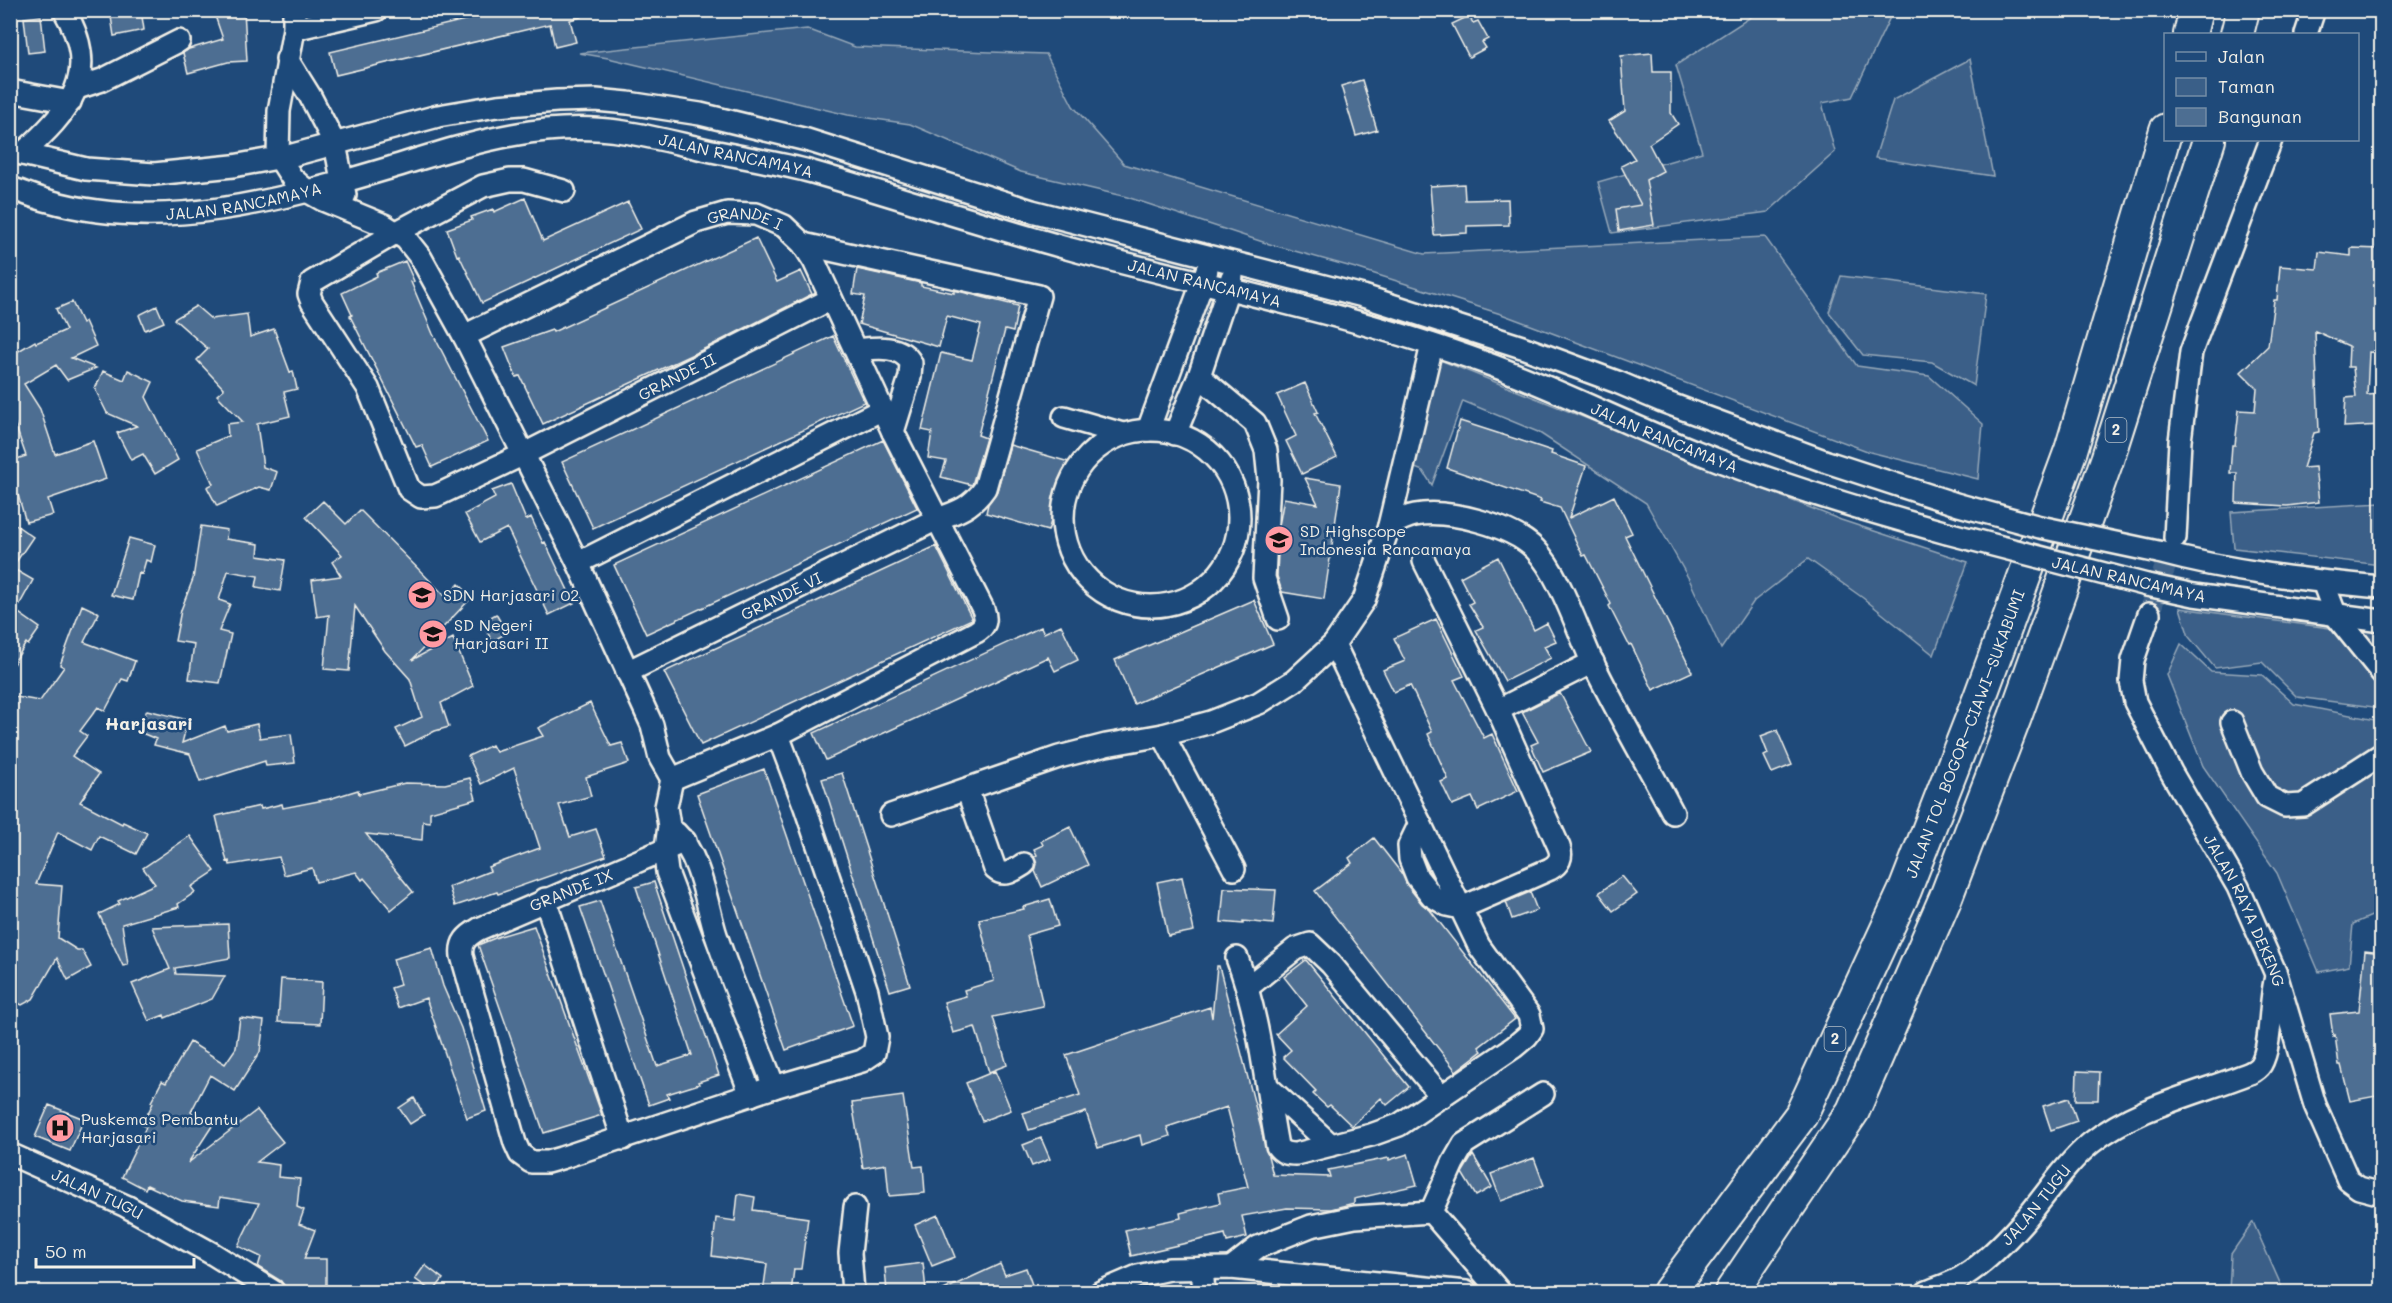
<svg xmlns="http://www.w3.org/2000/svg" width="2392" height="1303" font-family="Mali,sans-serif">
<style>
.green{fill:#3a5f88;stroke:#97a8b8;stroke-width:1.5}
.building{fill:#4d6e92;stroke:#f4f1e8;stroke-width:1.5}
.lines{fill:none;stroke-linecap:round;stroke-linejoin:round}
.minor-tunnel{stroke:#3f638a;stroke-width:21;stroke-dasharray:21 10;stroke-linecap:butt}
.minor-casing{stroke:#f4f1e8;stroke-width:26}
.highway-casing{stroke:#f4f1e8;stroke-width:36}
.minor{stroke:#1f4a7a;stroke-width:21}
.highway{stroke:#1f4a7a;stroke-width:32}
.minor-bridge-casing{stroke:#f4f1e8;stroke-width:26;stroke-linecap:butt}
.minor-bridge{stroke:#1f4a7a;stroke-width:21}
.labels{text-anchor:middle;stroke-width:5;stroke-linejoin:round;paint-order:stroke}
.shield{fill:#1f4a7a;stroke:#b4bfc7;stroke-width:1.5}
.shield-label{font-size:15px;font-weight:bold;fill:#f4f1e8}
.street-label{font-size:16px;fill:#f4f1e8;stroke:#1f4a7a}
.poi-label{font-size:16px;fill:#f4f1e8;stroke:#1f4a7a;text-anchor:start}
.neighbourhood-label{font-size:18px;font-weight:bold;fill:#f4f1e8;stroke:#1f4a7a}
</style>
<rect width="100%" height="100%" fill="#1f4a7a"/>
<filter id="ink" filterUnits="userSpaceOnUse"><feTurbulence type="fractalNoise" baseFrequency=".0167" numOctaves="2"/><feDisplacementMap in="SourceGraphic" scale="12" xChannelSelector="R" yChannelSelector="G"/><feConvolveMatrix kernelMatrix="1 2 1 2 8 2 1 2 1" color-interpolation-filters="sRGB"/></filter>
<g filter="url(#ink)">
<path class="green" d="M1760,11H1891V15L1852,97L1822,103L1835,152L1768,212L1612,233L1598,182L1702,152L1676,65Z
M807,29L855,47L1046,54L1073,106L1124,164L1424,254L1765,237L1857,366L1929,376L1983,424L1978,479L1870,452L1504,315L1359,269L1266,243L1127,197L1021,172L910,124L848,115L608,58L579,53Z
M1970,59L1993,176L1875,158L1893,100Z
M1841,276L1986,294L1974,386L1932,362L1863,355L1829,312Z
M1440,360L1841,520L1968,562L1934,655L1863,598L1808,559L1754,601L1721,649L1690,581L1646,503L1538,432L1463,401L1432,485L1423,471L1410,466Z
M2381,503V565L2234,548L2231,512Z
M2180,608L2337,629L2364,624L2381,634V708L2297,697L2262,662L2215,668L2189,637Z
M2181,644L2211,672L2262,675L2294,704L2381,721V912L2353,924L2349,966L2319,972L2277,873L2203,766L2167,675Z
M2253,1222L2284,1292H2229L2231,1254Z"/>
<path class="building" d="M110,10H141L144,30L114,36Z
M213,10H244L247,61L228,62L188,73L183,53L189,49L223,39Z
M507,10H580L581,17L570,20L576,42L555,47L550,24L336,75L330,52Z
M41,16L45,51L28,53L24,18Z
M1469,16L1473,23L1478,21L1488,39L1482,42L1486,48L1469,57L1452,24Z
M1652,53L1653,72H1671V113L1678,124L1649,144L1663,171L1646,180L1654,225L1619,231L1616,209L1641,205L1621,166L1635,159L1609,121L1625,111L1621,56Z
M1362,80L1377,130L1356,136L1341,86Z
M1464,184L1465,200L1508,199L1509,225L1467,226V233L1434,235L1430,186Z
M525,198L543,241L628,202L641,229L482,303L459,255L457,256L447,229L472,220L471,217L493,209L494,212Z
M756,238L777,282L801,271L812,294L706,348L543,424L520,376L516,377L504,347L552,330L553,332Z
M2351,248L2382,249V353L2369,352L2367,395L2382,394V425L2344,427L2346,398L2356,397L2353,367H2348L2349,346L2315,331L2319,432L2314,433L2303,468L2315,467L2319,502L2287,506L2236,503L2237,473H2230L2232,445H2235L2239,410L2255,411L2257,388L2241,372L2268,346L2274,300H2277L2280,266L2317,269L2319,252L2351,256Z
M405,261L414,281L411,282L433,334L488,441L432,467L422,445L416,447L350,316L352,315L342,293L377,276L376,273Z
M857,269L921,283V286L954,293V290L1018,306L1013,332L1005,330L999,353L978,435L986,438L972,485L941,477L946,461L928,458L932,432L922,430L941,353L972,360L981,325L947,316L939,347L859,324L865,296L853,294Z
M72,302L82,323L85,321L96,346L71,358L96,368L67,380L56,365L24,384L40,409L55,454L93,441L106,479L48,499L53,515L26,522L10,468V461L26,456L10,410V356L35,341L36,343L66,330L56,309Z
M157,306L164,322L145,330L139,315Z
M196,306L211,319L247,314L250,337L274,329L290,372L293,371L297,389L284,392L290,416L257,424L263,467L277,472L271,490L259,487L217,506L207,487L213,484L197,449L228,436L227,424L243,422L217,395L224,389L197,360L208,349L174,319Z
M833,336L864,402L593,528L562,462Z
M128,370L153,382L146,397L178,460L155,474L143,454L131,460L117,433L137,426L107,413L95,389L103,371L124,380Z
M1305,383L1318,412L1315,413L1337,457L1302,474L1286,441L1296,436L1277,395Z
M1460,421L1519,440L1552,451L1551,454L1586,466L1569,518L1614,496L1632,533L1625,536L1692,672L1653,690L1631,644L1629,645L1609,606L1611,604L1586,555L1583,556L1560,508L1540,502L1541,500L1447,468Z
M883,440L917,508L646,634L614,565Z
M1010,445L1069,462L1048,531L986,513L988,504L997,491Z
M1305,478L1341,484L1324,599L1282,592L1277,576L1279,526L1284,498L1318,504Z
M511,484L526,520L531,517L543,543L545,542L574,603L549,615L507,528L480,542L465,514L495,498L492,491Z
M323,501L346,524L360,510L446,597L459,584L472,597L412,660L453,638L473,686L441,703L449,727L435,731L405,746L396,729L422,717L410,679L385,651L355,606L349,671L324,669L329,615L317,617L312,580L341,576L332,562L342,555L306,517Z
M10,521L33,537L12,568L33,580L16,611L40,628L28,645L26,643L10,669Z
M201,526L227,530L226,539L259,544L258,556L285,560L280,591L256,587L258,576L228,571L219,600L230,604L219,631L231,634L220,683L189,679L194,644L175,641L181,610L193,579Z
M129,538L155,545L151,562L146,560L142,574L139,573L133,600L111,595Z
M936,546L972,619L701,745L664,672Z
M1498,557L1534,630L1547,623L1556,641L1544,646L1551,658L1505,681L1476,630L1483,627L1469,604L1473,602L1460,577Z
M1254,600L1273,644L1134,704L1115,660Z
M82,605L99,613L84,642L135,661L128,681L122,679L105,711L98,707L80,731L87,736L72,756L99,774L80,802L122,824L123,822L147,833L136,854L99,836L92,850L58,832L36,884L62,886L58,938L77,950H82L91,967L68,980L57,958L33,999L22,1005L10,999V696L40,701L64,667L60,665Z
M496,614L507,633L492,641L482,622Z
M1436,619L1464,676L1454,680L1484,738L1492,734L1518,791L1478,810L1472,797L1452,805L1441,782L1448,779L1428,734L1432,732L1410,685L1394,692L1383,670L1405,661L1394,638Z
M1061,625L1078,660L1055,671L1048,657L826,760L814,733L1041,627L1044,633Z
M1560,693L1591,752L1543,772L1531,745L1538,742L1522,712Z
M590,703L611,746L622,743L629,763L586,777L591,796L559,805L570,837L596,829L606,856L498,894L497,892L455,906L449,887L490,871L488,867L540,848L514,768L481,784L468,756L492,745L496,752L543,736L538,728Z
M147,710L188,720L182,743L225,726L227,731L257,724L260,738L291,734L295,763L266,766L265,761L200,782L190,754L154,745L156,739L137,731Z
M1777,730L1792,765L1772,773L1764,756L1768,754L1761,736Z
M764,769L853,1026L786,1050L697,794Z
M842,773L910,985L890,991L822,779Z
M470,778L476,799L430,812V822L423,821L422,840L366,834L413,892L391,910L364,878L362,880L356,872L316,882L312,868L284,875L279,857L230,865L229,861L227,862L216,816L260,806L261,809L282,804L283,808L329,799L358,790L359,794L405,783L445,784Z
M1070,827L1088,865L1042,887L1035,871L1037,864L1034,857L1037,855L1034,849L1043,845L1041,841Z
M190,836L215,871L191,887L195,892L178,904L179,907L122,924L128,965L123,966L99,914L120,904L118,901L155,884L143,868Z
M1374,838L1402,874L1407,885L1422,904L1430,910L1515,1019L1479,1047L1482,1051L1456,1071L1315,891L1352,863L1349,858Z
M1622,876L1637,894L1613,911L1599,893Z
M1182,877L1194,931L1168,936L1157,882Z
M654,882L719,1075L698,1082L699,1084L667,1094L669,1098L649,1105L580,907L600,901L657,1066L692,1055L636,887Z
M1224,888L1276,890L1273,924L1243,921V924L1221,922Z
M1530,892L1537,910L1512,919L1506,902Z
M1050,899L1058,926L1027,935L1043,1006L993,1017L1007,1065L989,1072L975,1027L953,1033L944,1002L966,996L964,990L994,981L979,919L1024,909L1023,907Z
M228,924L230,958L175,968L176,974L225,976L212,999L165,1018L164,1015L149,1021L132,984L170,969L152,927Z
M534,926L602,1115L544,1133L478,945L500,936Z
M432,948L443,986L461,1028L486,1111L467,1118L426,998L398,1008L391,988L400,985L393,959Z
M2365,951L2382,953V1095L2350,1101L2341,1065H2339L2335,1035L2333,1036L2330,1014L2359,1011Z
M1306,960L1409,1087L1387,1105L1381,1098L1352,1126L1330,1105L1327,1107L1313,1094L1316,1091L1283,1057L1291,1050L1276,1034L1307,1006L1284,977Z
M1217,966H1219L1273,1175L1330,1177L1328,1170L1389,1158V1160L1408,1154L1417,1185L1354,1199V1203L1331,1209L1287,1208L1242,1216L1247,1237L1227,1242L1225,1234L1131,1256L1125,1230L1181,1218L1180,1213L1220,1203L1218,1193L1248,1187L1227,1107L1167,1127L1170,1136L1142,1145L1140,1135L1098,1148L1086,1112L1029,1130L1023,1113L1080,1095L1066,1055L1210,1007L1212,1018Z
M281,979L322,982L320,1024L278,1022Z
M240,1018L264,1021L260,1052L235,1091L210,1075L191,1112L214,1123L188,1163L257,1110L283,1142L257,1162L279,1165L278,1177L300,1179L297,1207L304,1210L299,1224L315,1230L304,1259H326V1290H286L281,1281L258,1267L261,1257L238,1246L259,1203L220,1197L219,1206L182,1201L147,1185L145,1189L122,1177L146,1127L142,1125L153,1103L151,1102L162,1081L166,1083L190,1042L225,1064L236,1048Z
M995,1071L1011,1110L982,1121L966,1083Z
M2077,1071L2099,1072L2098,1100H2076Z
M903,1096L914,1167L923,1166L925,1193L889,1196L886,1164L863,1168L852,1103Z
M414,1098L424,1115L410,1124L399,1108Z
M2069,1098L2077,1121L2051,1130L2043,1106Z
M49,1105L84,1119L70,1151L35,1137Z
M1041,1138L1050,1159L1032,1166L1023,1145Z
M1473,1155L1492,1187L1476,1196L1462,1173Z
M1534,1158L1544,1185L1501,1201L1491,1174Z
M738,1194L755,1197L753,1210L808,1218L801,1269H794L791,1293H763L767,1264L712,1256L716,1218L735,1221Z
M938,1215L955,1257L932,1266L915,1225Z
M923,1263L926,1290L887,1293L885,1268Z
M1000,1264L1005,1275L1026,1268L1035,1293H937Z
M425,1265L443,1279L433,1292L415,1279Z"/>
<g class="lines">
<path class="minor-tunnel" d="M2149,614L2175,538"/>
<g class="minor-casing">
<g id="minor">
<path d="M294,10V29L279,111L278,156L292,178L307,191L323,200L384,225L406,239L421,258L464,336L578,563L652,725L660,758L672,779L666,807L669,826L665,856L667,872L751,1095"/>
<path d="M294,29L376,10"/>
<path d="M2306,34L2314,10"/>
<path d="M287,59L310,96L335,144L345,195"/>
<path d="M77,88L102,80L179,41"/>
<path d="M10,91L70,102"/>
<path d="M10,151L86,169L154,174L233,166L289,156L438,116L497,106L557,101L596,100L628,103L700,114L807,140L1032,211L1363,296L1522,347L1617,382L1662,401L1827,462L1959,505"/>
<path d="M22,154C69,111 103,75 64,10"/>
<path id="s1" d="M10,188C23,192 36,198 49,201C160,233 279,201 386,169C466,145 540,119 624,132C650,136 677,143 703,149C739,157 776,162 812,172C899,197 986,226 1074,250C1210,287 1350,313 1483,362C1556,388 1625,424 1697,452C1779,485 1863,510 1947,533"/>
<path id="s2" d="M564,191L524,180H510L483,186L397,232L312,282L309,294L312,302L368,388L409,489L421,497L435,496L442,493L522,455L831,299"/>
<path id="s3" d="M464,336L696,222L727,213L756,214L784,226L803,244L814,261L893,432L983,609C987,619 986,626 976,632L778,735L672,779"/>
<path d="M857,350C875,348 901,344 911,363L910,377L893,432"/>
<path d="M1199,376L1255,423L1266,450L1269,480L1264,578L1278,619"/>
<path d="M1064,417L1123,434"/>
<path d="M1148,430L1207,270"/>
<circle cx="1151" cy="518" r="88"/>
<path d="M1175,434L1199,376L1232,277"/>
<path d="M1389,526C1398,521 1405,517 1415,515C1448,509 1511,525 1535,549C1559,573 1577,628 1591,659C1616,711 1646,762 1673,813"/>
<path d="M2175,538L2180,441L2191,352L2271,140"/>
<path d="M2158,552C2232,572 2305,580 2382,587"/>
<path d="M578,563L883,409"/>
<path d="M2323,582L2336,616L2382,673"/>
<path d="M2147,585L2194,595L2382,621"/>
<path id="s4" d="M2149,614L2133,660L2131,681L2135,702L2171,772L2238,887L2276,974L2315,1105L2348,1180L2359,1188L2382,1194"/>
<path id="s5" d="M627,672L937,519C958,512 972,507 985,488L1039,296L803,244"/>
<path d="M1498,710L1593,662"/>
<path d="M2232,722L2252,772L2267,797L2285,806L2303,805L2382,754"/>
<path d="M1163,735L1234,869"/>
<path d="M967,789L995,869C1005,878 1014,870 1024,864"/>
<path d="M891,815L1059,757L1106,745L1163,735L1211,722L1259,703L1294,681L1334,644L1364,600L1389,526L1432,345"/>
<path d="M1420,823L1409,846L1410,859L1417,877L1432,896L1447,905L1461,908L1550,869C1559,864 1563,857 1559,847L1498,710L1424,561"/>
<path d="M676,833C701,857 706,903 716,935C733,986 755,1036 774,1087"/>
<path d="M685,841L479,929C467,936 460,942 462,956L515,1143L520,1154L531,1162H547L561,1158L774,1087L862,1061L874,1053L877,1037L867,991L805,807L778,735"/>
<path d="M545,899L623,1139"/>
<path d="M1237,958C1260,1018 1265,1083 1277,1146C1282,1153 1287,1154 1296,1154L1371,1135L1399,1125L1514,1047L1527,1036L1532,1029L1529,1015L1479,946L1334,644"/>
<path d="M1248,987L1295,949L1310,944L1331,964L1442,1097"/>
<path d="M1268,1087L1331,1145"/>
<path id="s6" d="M10,1154L126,1206L213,1254L274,1292"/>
<path d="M1202,1268L1204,1292"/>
<path d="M1231,1268L1258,1247L1311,1226L1355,1217L1431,1212"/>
<path d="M853,1292L850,1253L855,1207"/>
<path d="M1101,1292L1138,1276L1169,1269L1231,1268L1466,1292"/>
<path d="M1500,1292L1431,1212L1453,1163L1464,1144L1543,1094"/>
<path id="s7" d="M1927,1292C1939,1287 1954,1283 1965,1275C1986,1262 2005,1242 2022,1223C2045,1197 2064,1165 2091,1143C2136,1107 2197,1094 2250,1073C2254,1071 2258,1069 2261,1064C2272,1045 2269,1001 2276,977"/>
</g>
</g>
<g class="highway-casing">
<g id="highway">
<path d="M2190,34L2196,10"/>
<path d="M2237,34L2243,10"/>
<path id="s8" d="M1669,1292L1801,1115L1905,890L1980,697L2071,450L2166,130"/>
<path d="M1731,1292L1853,1111L1946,897L2015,717L2107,460L2209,140"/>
</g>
</g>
<use href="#minor" class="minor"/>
<use href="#highway" class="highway"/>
<g class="minor-bridge-casing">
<path id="minor-bridge" d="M1959,505L2040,527L2158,552
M1947,533L2147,585"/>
</g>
<use href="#minor-bridge" class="minor-bridge"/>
</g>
</g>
<defs>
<g id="school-disc" transform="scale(1.5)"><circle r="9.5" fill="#ff9aa2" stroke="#1f4a7a"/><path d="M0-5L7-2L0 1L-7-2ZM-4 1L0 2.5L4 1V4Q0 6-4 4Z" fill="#111"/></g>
<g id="hospital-disc" transform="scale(1.5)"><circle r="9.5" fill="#ff9aa2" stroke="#1f4a7a"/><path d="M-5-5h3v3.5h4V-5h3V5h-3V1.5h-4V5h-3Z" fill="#111"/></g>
</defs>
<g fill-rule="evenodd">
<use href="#school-disc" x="1279" y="540"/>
<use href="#school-disc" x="422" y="595"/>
<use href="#school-disc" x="433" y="634"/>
<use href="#hospital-disc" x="60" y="1128"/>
</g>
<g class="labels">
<g class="shield">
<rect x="2105.5" y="418" width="21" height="24" rx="4.5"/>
<rect x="1824.5" y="1027" width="21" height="24" rx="4.5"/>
</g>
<g class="shield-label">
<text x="2116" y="435">2</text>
<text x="1835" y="1044">2</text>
</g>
<g class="street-label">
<text dy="6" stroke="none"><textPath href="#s1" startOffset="742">JALAN RANCAMAYA</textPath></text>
<text dy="6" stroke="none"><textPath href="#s1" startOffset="238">JALAN RANCAMAYA</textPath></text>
<text dy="6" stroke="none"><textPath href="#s3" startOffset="309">GRANDE I</textPath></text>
<text dy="6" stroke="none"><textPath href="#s1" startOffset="1228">JALAN RANCAMAYA</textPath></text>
<text dy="6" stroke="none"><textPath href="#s2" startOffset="810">GRANDE II</textPath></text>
<text dy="6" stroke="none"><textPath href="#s1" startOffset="1714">JALAN RANCAMAYA</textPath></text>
<text transform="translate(2129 579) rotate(13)" y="6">JALAN RANCAMAYA</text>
<text dy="6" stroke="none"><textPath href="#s5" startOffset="172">GRANDE VI</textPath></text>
<text dy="6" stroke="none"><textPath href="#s8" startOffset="636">JALAN TOL BOGOR–CIAWI–SUKABUMI</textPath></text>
<text transform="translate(571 890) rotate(-22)" y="6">GRANDE IX</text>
<text dy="6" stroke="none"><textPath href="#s4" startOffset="327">JALAN RAYA DEKENG</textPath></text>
<text dy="6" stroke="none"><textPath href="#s6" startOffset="96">JALAN TUGU</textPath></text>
<text dy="6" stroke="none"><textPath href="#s7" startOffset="142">JALAN TUGU</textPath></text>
</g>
<g class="poi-label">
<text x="1300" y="537">SD Highscope<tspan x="1300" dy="18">Indonesia Rancamaya</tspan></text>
<text x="443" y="601">SDN Harjasari 02</text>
<text x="454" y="631">SD Negeri<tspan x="454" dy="18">Harjasari II</tspan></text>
<text x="81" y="1125">Puskemas Pembantu<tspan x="81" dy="18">Harjasari</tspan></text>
</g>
<g class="neighbourhood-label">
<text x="149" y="730">Harjasari</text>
</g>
</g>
<rect width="2392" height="1303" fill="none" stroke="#1f4a7a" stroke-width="36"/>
<rect x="18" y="18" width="2356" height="1267" fill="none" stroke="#f4f1e8" stroke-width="2" filter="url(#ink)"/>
<rect x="2164" y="33" width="195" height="108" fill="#1f4a7a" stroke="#748da6" stroke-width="1.5"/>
<rect x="2176" y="52" width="30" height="9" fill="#1f4a7a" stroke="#748da6" stroke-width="1.5"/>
<text x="2218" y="63" font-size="18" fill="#f4f1e8">Jalan</text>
<rect x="2176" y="78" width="30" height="18" fill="#3a5f88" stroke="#748da6" stroke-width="1.5"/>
<text x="2218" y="93" font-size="18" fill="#f4f1e8">Taman</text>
<rect x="2176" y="108" width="30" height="18" fill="#4d6e92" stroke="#748da6" stroke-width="1.5"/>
<text x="2218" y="123" font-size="18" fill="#f4f1e8">Bangunan</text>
<path d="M36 1258v9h158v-9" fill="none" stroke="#f4f1e8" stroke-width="3"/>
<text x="45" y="1258" font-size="18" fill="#f4f1e8" stroke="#1f4a7a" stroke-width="4.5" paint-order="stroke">50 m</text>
</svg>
